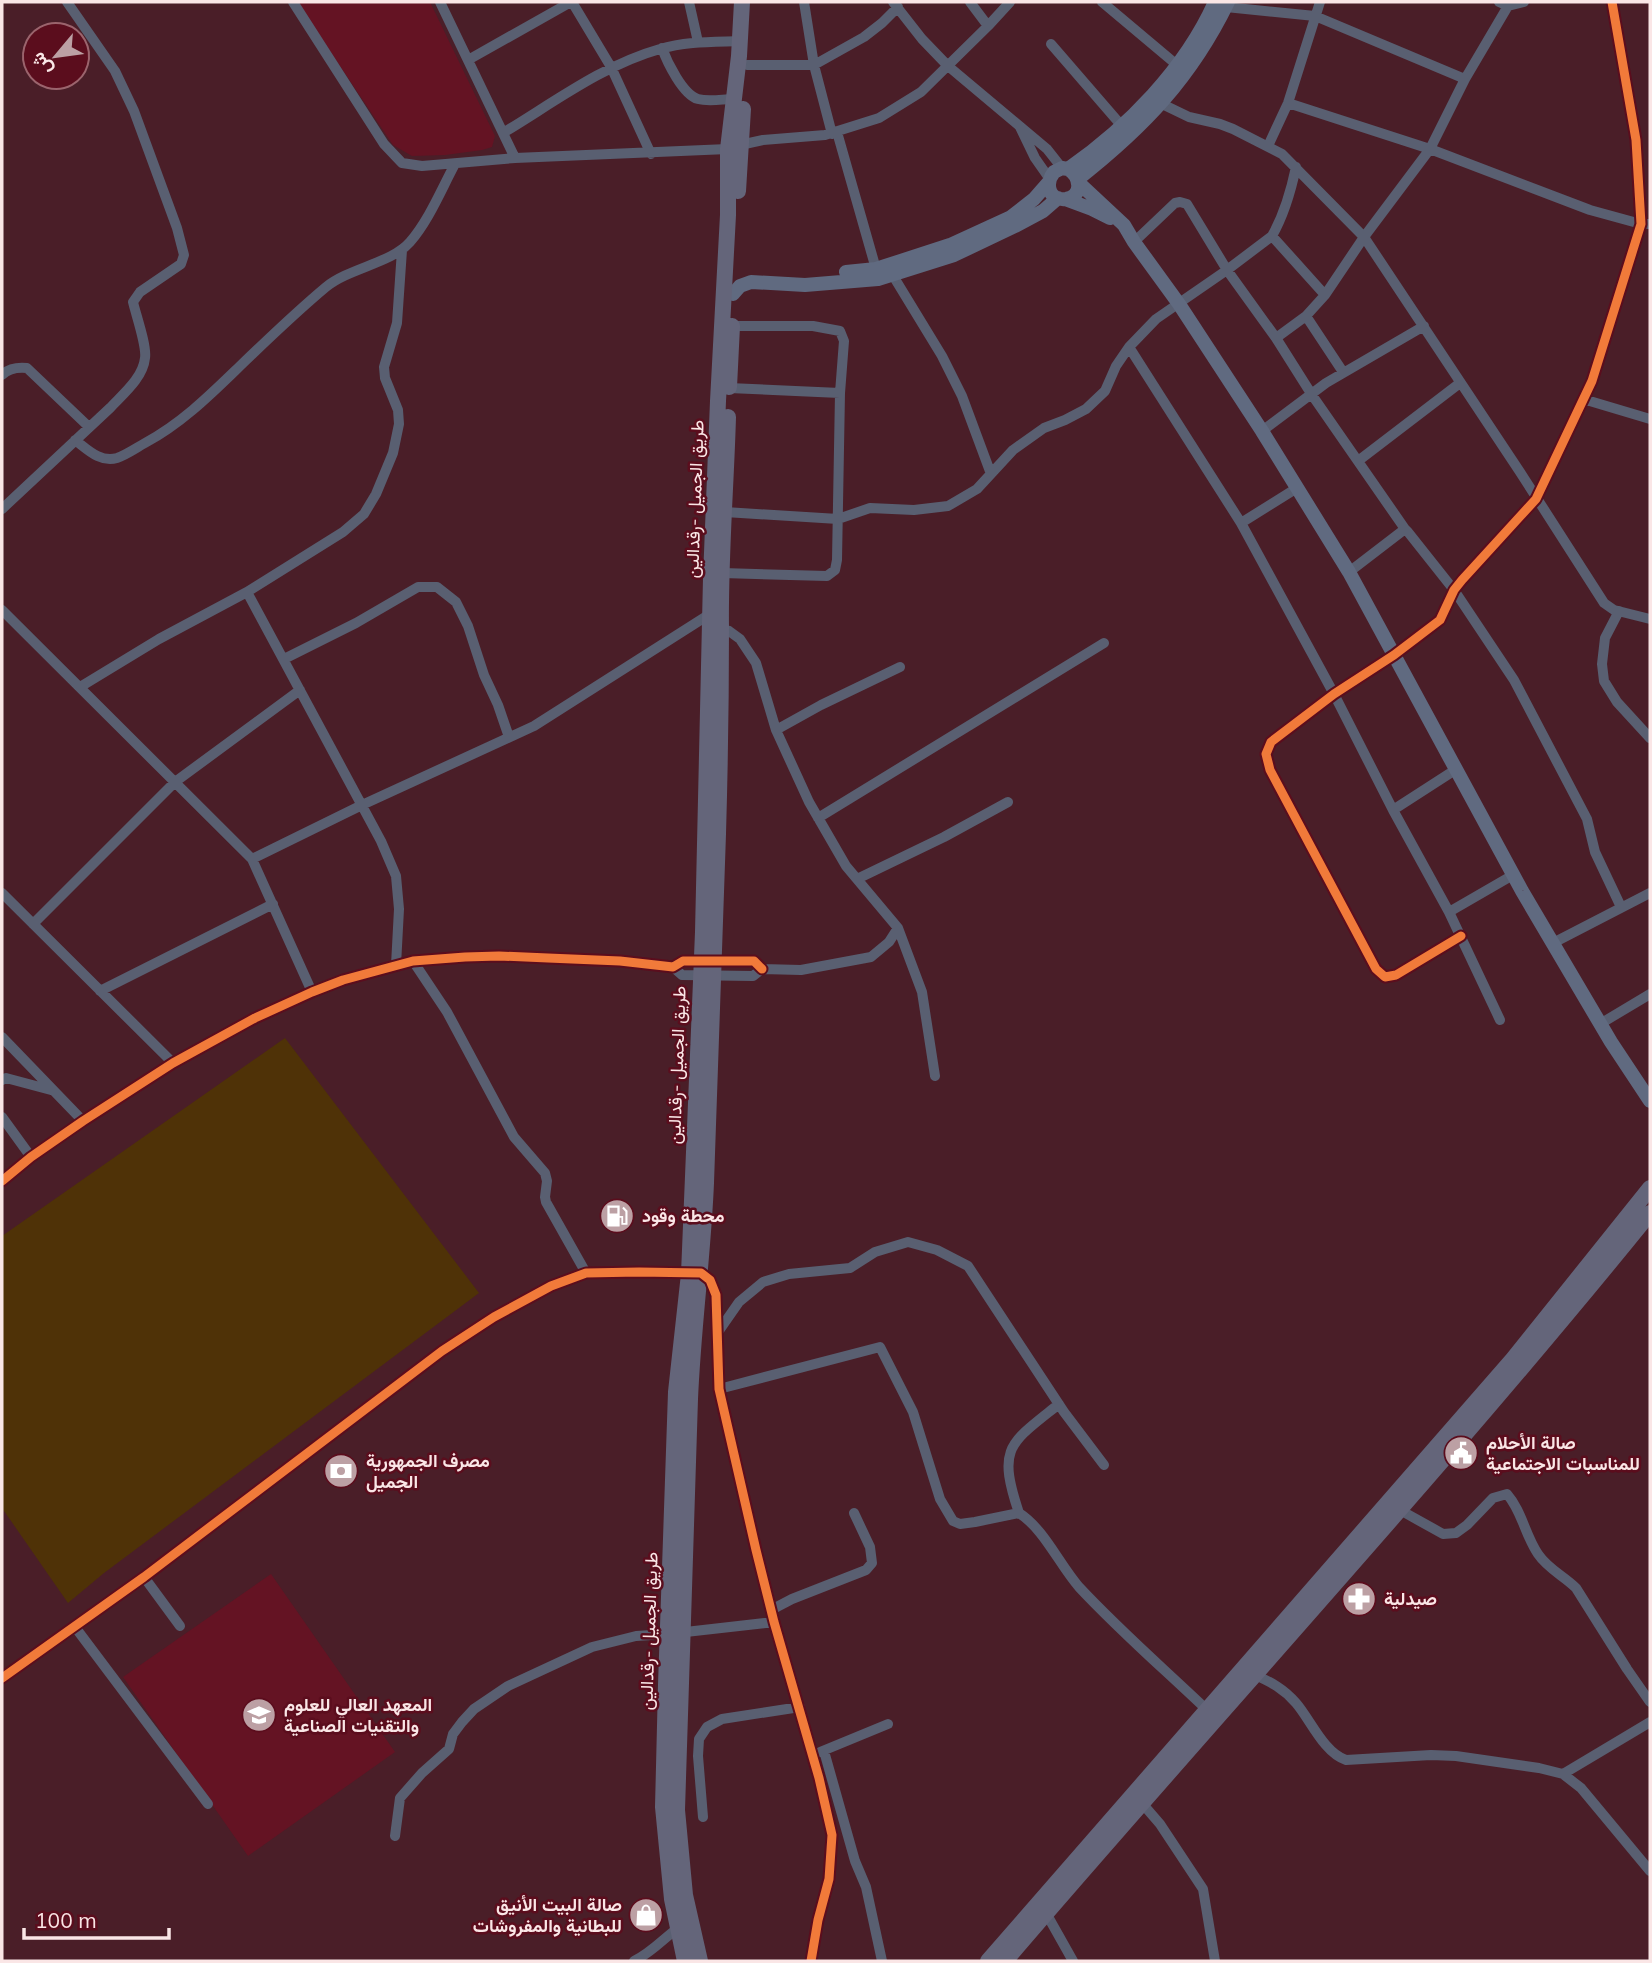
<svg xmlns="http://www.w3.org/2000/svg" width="1652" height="1963" font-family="Mulish,Vazirmatn,sans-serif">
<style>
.built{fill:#641323}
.green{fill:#4f3207}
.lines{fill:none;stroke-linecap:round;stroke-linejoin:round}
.street{stroke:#595f71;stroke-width:10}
.secondary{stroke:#606a80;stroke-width:14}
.primary{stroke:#64657a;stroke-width:16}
.cycleway-casing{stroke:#5b0d1d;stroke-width:13}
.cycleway{stroke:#f17a3a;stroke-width:9}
.labels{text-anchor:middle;stroke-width:5;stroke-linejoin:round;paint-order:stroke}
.street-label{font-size:18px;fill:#fae6e6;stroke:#5b0d1d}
.poi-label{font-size:18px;font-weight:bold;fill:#fae6e6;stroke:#5b0d1d;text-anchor:start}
</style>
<rect width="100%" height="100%" fill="#4a1e28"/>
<path class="built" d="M297,2H430L495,136L492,147L482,150L445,155L412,156L393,145Z
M271,1574L395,1752L248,1856L123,1677Z"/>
<path class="green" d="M285,1038L479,1293L104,1573L68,1603L2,1508V1236Z"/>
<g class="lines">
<path class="street" d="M293,2L384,144L402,163L422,166L515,158L728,149
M440,2L515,158
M572,2L611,67L651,154
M689,2L698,42
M804,2L814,65L832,134
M893,2L922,39L948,66L1047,149L1062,168
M970,2L988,26
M1102,2L1177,65
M1499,2L1508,6L1524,2
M1226,7L1315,16L1465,79
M1051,44L1121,125
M662,48C667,62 683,95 698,99C709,102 723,99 733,99
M468,60L571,2
M747,65H814L864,37L882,23L898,7
M1288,103L1430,149L1590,210L1641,224H1650
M1162,104L1189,117L1220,124L1233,129L1282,154L1364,237L1520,472L1604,603L1614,610L1650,619
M1020,127L1035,158L1049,178
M837,132L876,269
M503,133C553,103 603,65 660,49C686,41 714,42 741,41
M740,145L763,140L825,135L879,118L921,92L988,26L1010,2
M1268,146L1288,103L1320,2
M1272,236C1285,213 1291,191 1296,167
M1134,242L1175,203L1180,202L1187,204L1227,270L1276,338
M892,274L942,356L962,396L991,474
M1325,295L1272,236L1227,270L1156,319L1129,347L1241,523L1334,694L1393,810L1449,912L1500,1020
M1306,316L1343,372
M2,375C9,368 17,367 27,368L89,427
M729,388L840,393
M1583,399L1650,419
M1262,431L1326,383L1424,326
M75,440C87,449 100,463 117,458C126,455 136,448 145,443C182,423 210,395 240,366C268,339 296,312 326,287C349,268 392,263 410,242C429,220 441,190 455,164
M1358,461L1460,383
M2,509L110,408C123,394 143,378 145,358C147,346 136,315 133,302L140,292L181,264L184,255L177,228L134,111L115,71L67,2
M725,512L838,519L870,508L914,510L948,506L977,489L1013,450L1044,428L1065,420L1086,409L1105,391L1116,366L1129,347
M1241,523L1297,488
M1405,529L1312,395L1276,338L1306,316L1325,295L1364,237L1430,149L1465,79L1508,6
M1349,572L1405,529L1408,532L1454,590L1514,680L1587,819L1595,852L1621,907
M722,573L827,576L835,570L837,560L840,393L844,341L840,331L813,326H732
M247,592L381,841L396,876L399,909L396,965
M2,610L252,859L312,992
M1619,611L1605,638L1602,664L1604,681L1617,702L1650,738
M720,629L729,631L740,639L756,663L776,730L809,802L846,866L898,928L922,992L935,1076
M284,659L356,623L418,587H437L456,602L468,626L484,675L498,705L509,737
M80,687L159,639L247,592L343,532L364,514L376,494L393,453L399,424L398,410L385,378L384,367L397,323L402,250
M776,730L821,705L900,667
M1393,810L1455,770
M818,818L1104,643
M252,859L362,805L534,726L710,614
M857,879L944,837L1008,802
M2,893L173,1063
M1449,912L1513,875
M33,924L175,782L300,690
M1461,936L1396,975L1385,977L1376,969L1270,770L1266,754L1271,742L1334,694L1394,655L1440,620L1454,590L1462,580L1536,499L1592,381L1641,224L1636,140L1612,2
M1553,943L1650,893
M413,961L447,1012L514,1137L545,1173L547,1181L545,1197L546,1202L586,1273
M673,967L682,975L753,976L762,969L801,970L871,957L889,942L898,928
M100,991L273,904
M1600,1024L1650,994
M2,1037L83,1121
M2,1080L6,1078L51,1090
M2,1117L31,1157
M2,1181L31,1157L83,1121L173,1063L255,1018L312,992L343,980L413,961L465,957L499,956L548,958L620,961L673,967L683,961H754L762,969
M716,1335L739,1302L763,1282L789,1274L850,1268L875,1252L908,1242L937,1250L968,1266L1064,1412L1104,1465
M719,1389L880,1347L913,1412L940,1499L953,1521L960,1524L975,1522L1019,1513C1044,1529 1059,1564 1079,1587C1119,1630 1164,1669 1207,1710
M1400,1510L1443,1534L1456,1533L1467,1525L1493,1498L1507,1494C1522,1511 1525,1535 1538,1554C1548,1569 1564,1576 1576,1588L1627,1669L1650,1702
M1019,1513C997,1447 1009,1444 1059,1404
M144,1577L180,1626
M771,1610L792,1599L866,1570L872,1563L870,1547L854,1513
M75,1627L208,1804
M1255,1675C1271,1682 1284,1689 1296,1703C1310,1719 1324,1753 1346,1760L1431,1755L1456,1756L1539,1768L1563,1774L1581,1788L1650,1871
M2,1678L144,1577L442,1351L494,1317L551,1286L586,1273L639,1272L701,1273L710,1280L716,1295L719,1389L756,1550L774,1622L819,1778L832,1835L829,1879L818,1920L811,1961
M824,1751L855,1861L866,1887L882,1961
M820,1752L888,1724
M1563,1774L1650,1722
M1141,1802L1160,1824L1203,1889L1215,1961
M703,1817L698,1756L699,1739L707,1727L722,1719L800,1707
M395,1836L400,1798L422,1773L449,1749L453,1734L462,1722L474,1709L508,1686L592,1647L636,1636L668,1634L774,1622
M1046,1913L1073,1961
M634,1961C651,1953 663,1939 678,1928"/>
<path class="secondary" d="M1068,169C1080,176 1084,196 1066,199C1048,201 1045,183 1054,172L1062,168L1068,169C1128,127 1185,69 1215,2
M1078,179C1144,127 1191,78 1228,2
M1079,183L1124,225L1134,242L1179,304L1262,431L1349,572L1522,891L1611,1042L1650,1101
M1065,199L1092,209L1110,218
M846,272L876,269L950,245L1011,217L1034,199L1048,183
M733,294L740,286L751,282L805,285L878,279L954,255L1015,226L1043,211L1058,198"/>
<path class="primary" d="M738,191L743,109
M729,387L732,326
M685,1961L672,1899L663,1807L666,1685L676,1392L689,1274L703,932L711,578L718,401L728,215V149L739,56L742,2
M700,1961L685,1895L677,1810L690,1399C693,1327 703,1255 706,1183C710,1067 715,951 718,834C720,765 721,697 721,628C720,558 726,487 728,417
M988,1961L1513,1359L1650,1188
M1005,1961C1219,1711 1443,1469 1650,1213"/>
<g class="cycleway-casing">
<path id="cycleway" d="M1461,936L1396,975L1385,977L1376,969L1270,770L1266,754L1271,742L1334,694L1394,655L1440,620L1454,590L1462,580L1536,499L1592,381L1641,224L1636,140L1612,2
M2,1181L31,1157L83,1121L173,1063L255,1018L312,992L343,980L413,961L465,957L499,956L548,958L620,961L673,967L683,961H754L762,969
M2,1678L144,1577L442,1351L494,1317L551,1286L586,1273L639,1272L701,1273L710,1280L716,1295L719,1389L756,1550L774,1622L819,1778L832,1835L829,1879L818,1920L811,1961"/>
</g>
<use href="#cycleway" class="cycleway"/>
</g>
<defs>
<g id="fuel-disc" transform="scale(1.75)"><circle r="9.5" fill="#bca0a4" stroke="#5b0d1d"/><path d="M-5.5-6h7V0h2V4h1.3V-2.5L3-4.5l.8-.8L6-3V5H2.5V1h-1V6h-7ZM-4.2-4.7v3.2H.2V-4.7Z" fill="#fff"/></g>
<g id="civic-disc" transform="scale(1.75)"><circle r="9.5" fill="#bca0a4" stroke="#5b0d1d"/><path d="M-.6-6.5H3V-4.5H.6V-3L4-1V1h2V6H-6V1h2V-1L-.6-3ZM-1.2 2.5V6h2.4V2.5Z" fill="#fff"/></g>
<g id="bank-disc" transform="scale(1.75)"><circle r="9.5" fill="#bca0a4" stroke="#5b0d1d"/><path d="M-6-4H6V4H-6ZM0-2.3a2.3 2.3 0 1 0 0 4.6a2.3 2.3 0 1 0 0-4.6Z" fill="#fff"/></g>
<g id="pharmacy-disc" transform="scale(1.75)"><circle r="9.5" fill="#bca0a4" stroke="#5b0d1d"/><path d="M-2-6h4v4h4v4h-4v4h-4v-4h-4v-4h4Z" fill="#fff"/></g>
<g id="university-disc" transform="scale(1.75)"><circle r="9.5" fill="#bca0a4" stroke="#5b0d1d"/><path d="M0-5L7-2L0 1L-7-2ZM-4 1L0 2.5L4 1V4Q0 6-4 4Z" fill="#fff"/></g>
<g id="shop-disc" transform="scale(1.75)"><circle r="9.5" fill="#bca0a4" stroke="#5b0d1d"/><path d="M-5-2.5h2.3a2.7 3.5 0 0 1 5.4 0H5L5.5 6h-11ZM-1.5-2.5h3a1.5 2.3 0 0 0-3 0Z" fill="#fff"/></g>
</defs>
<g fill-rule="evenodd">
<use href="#fuel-disc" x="617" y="1216"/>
<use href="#civic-disc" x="1461" y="1453"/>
<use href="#bank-disc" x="341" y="1471"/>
<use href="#pharmacy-disc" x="1359" y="1599"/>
<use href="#university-disc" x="259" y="1715"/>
<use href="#shop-disc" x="646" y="1915"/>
</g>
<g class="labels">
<g class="street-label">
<text transform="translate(695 499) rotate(-88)" y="6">طريق الجميل -رقدالين</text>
<text transform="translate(677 1065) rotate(-88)" y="6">طريق الجميل -رقدالين</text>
<text transform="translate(649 1631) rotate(-88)" y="6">طريق الجميل -رقدالين</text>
</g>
<g class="poi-label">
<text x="642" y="1222">محطة وقود</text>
<text x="1486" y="1449">صالة الأحلام<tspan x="1486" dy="21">للمناسبات الاجتماعية</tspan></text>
<text x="366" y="1467">مصرف الجمهورية<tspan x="366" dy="21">الجميل</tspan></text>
<text x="1384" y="1605">صيدلية</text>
<text x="284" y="1711">المعهد العالي للعلوم<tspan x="284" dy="21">والتقنيات الصناعية</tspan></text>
<text x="622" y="1911" text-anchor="end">صالة البيت الأنيق<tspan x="622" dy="21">للبطانية والمفروشات</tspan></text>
</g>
</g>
<rect width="1652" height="1963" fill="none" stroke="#fae6e6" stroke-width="7"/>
<g transform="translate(56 56) rotate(241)"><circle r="33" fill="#5b0d1d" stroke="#9b646d" stroke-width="2"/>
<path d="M0-5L12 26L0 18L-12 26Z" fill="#bca0a4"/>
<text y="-10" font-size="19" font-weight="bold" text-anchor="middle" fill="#fae6e6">ش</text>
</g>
<path d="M24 1928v10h145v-10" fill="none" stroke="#fae6e6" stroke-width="3.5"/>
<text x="35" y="1928" font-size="21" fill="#fae6e6" stroke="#5b0d1d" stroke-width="5" paint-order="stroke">100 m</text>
</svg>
